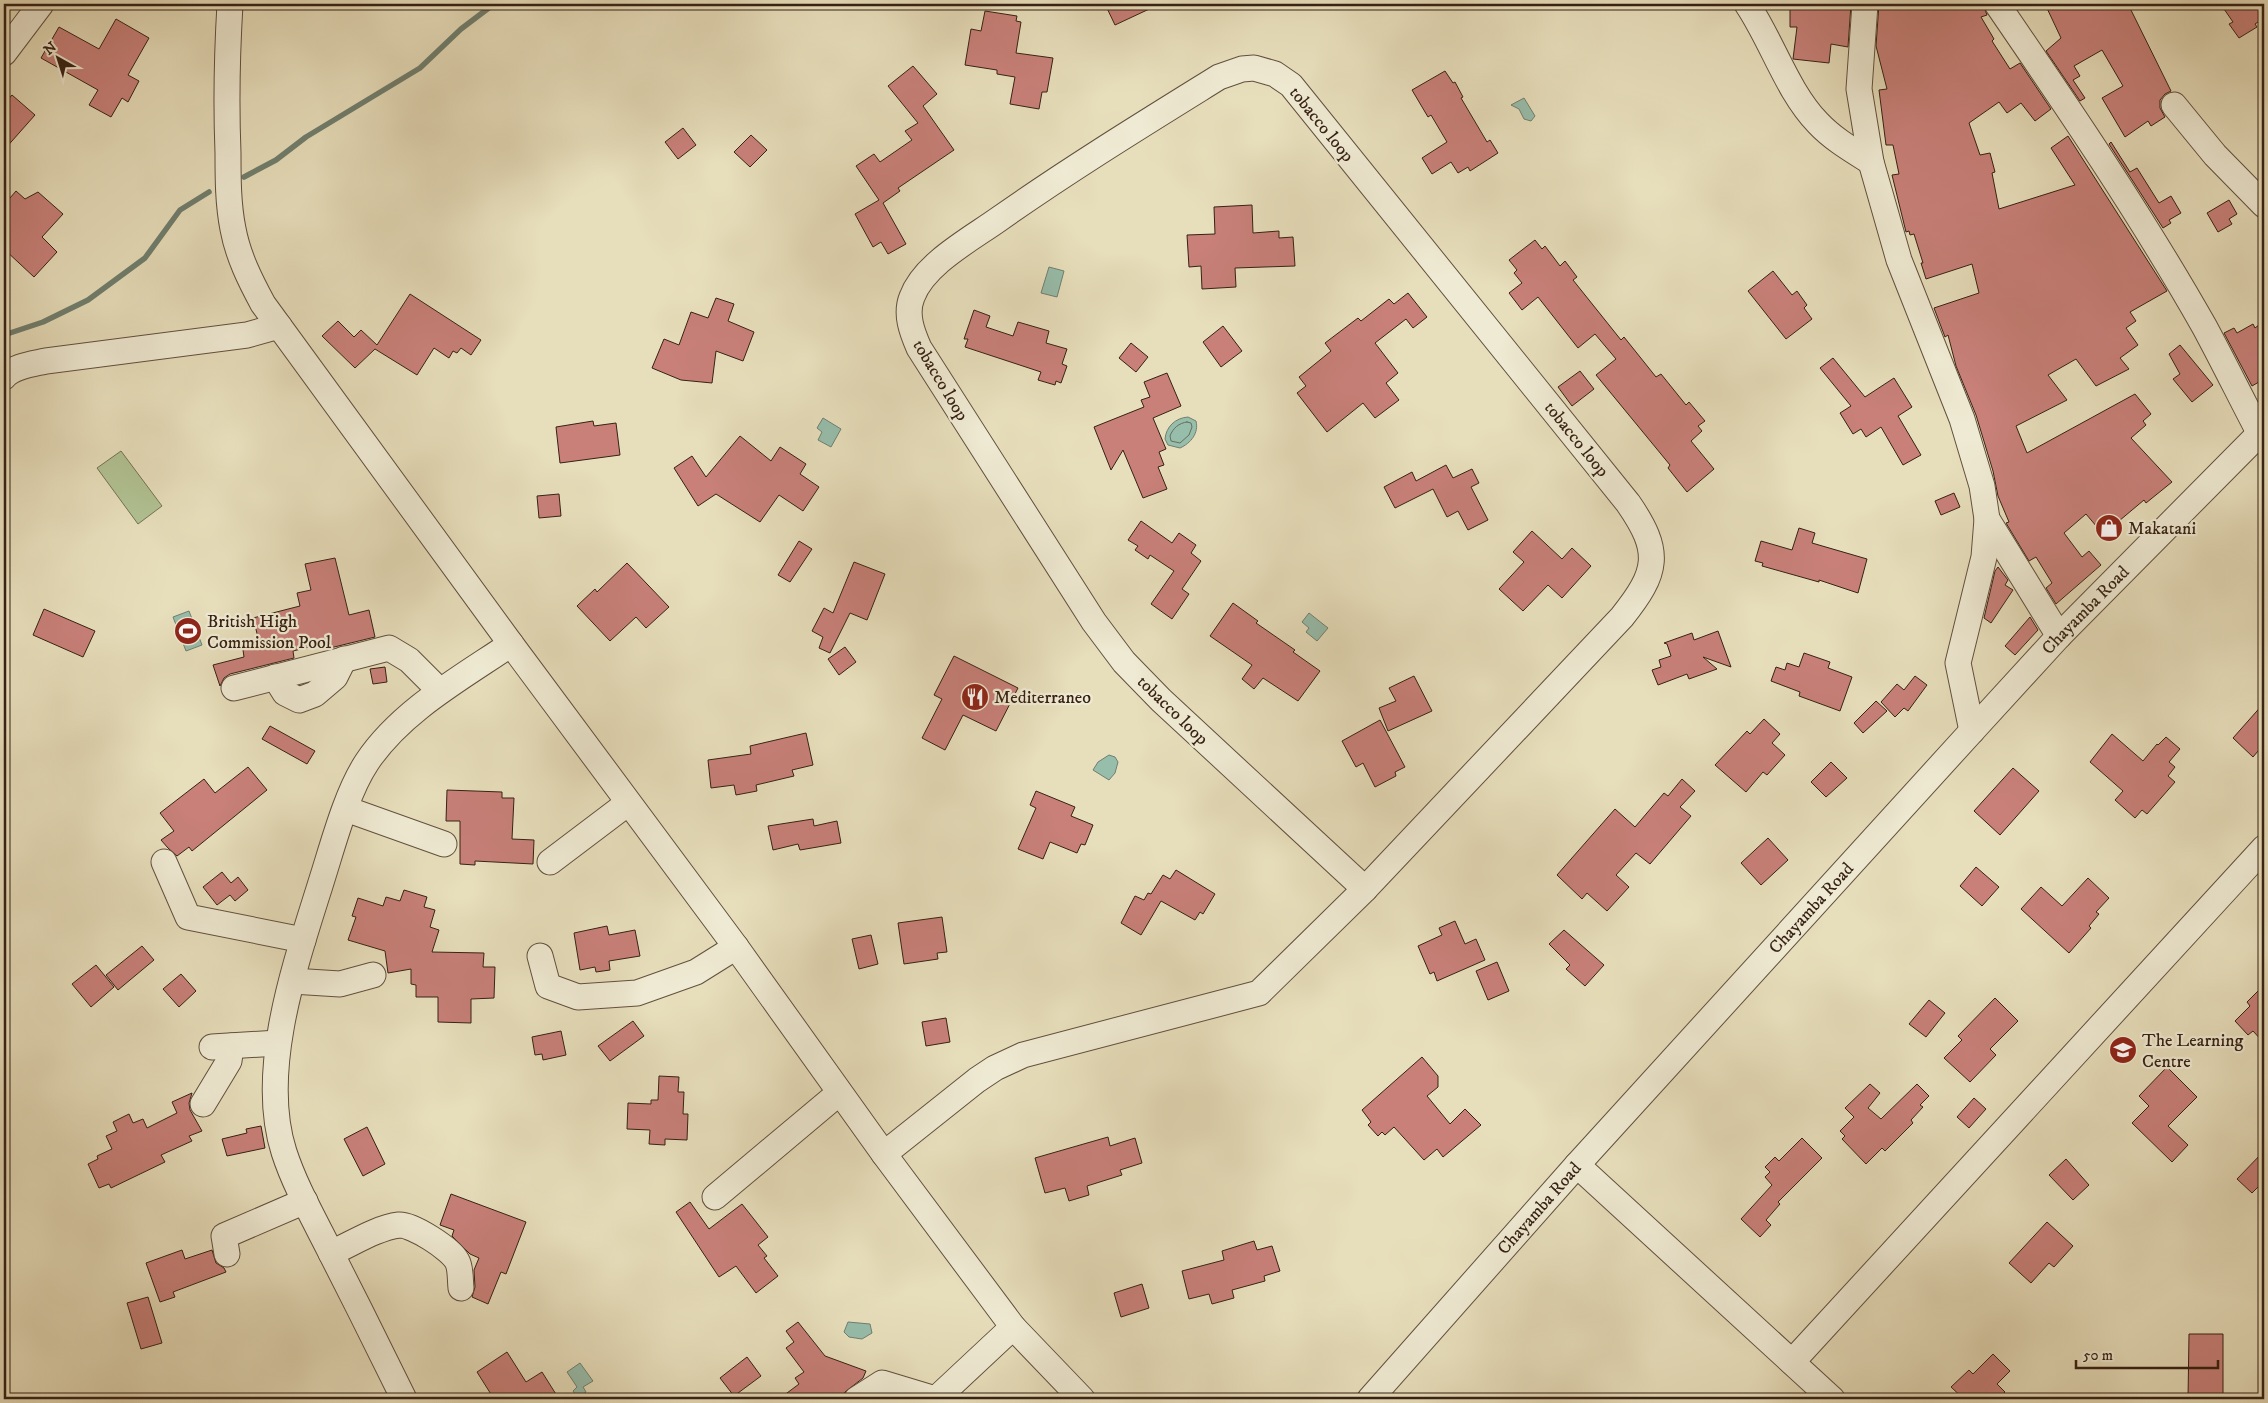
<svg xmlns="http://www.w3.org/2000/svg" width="2268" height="1403" font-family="'IM FELL DW Pica',serif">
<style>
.green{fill:#b1c293;stroke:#747254}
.water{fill:#97bdab;stroke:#707f6f}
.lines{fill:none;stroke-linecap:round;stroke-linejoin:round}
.shore{stroke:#666f60;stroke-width:1}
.stream{stroke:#707f6f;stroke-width:5.5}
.building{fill:#c88079;stroke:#362114}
.minor-casing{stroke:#62503e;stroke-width:27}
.minor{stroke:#efead3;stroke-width:25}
.labels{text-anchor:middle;stroke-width:4.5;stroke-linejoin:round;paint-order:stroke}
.street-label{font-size:18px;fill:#362114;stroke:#efead3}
.poi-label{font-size:18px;fill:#362114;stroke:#efead3;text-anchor:start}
</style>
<rect width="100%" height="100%" fill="#e7debb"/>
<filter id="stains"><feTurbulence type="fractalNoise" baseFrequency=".004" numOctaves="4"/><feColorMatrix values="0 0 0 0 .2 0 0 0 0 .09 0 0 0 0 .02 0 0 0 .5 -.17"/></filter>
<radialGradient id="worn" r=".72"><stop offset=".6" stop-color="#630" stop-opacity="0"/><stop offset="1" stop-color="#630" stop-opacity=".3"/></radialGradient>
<path class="green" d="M121,451L162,506L138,524L97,468Z"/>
<path class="water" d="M1524,98L1535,116L1531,121L1524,119L1519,109L1511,105Z
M1049,267L1064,271L1057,297L1041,293Z
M1188,417L1196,421C1199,433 1191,443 1180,448L1168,445L1165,439C1166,427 1175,418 1188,417Z
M823,418L841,429L831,447L818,440L822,432L817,428Z
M189,611L202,645L186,651L173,617Z
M1309,613L1328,628L1317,641L1306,632L1309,628L1302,622Z
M1109,755L1115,757L1118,762L1115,773L1109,780L1093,770L1098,762Z
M848,1322L870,1324L872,1333L862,1339L849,1337L844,1332Z
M580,1363L593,1381L583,1387L586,1392L578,1398L573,1391L577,1387L567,1372Z"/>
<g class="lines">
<path class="shore" d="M1187,422L1191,423L1192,427L1189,435L1180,443L1171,441L1170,436C1173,428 1179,423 1187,422Z
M185,618L195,640L191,644L188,642L180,622Z"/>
<path class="stream" d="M244,177L276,160L306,137L420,68L461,29L494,4
M4,335L43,322L88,300L145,258L180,210L209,192"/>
</g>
<path class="building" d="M1105,4H1160L1115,25Z
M1790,4H1851L1848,47L1831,44L1829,63L1793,59L1797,27H1790Z
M1879,4H1983L1987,15L1981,17L1994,39L1992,41L2010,69L2020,63L2051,109L2035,121L2021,103L2007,113L1999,102L1969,123L1980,155L1990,153L1995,172L1992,173L1999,209L2075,185L2051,148L2068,136L2167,291L2130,312L2136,321L2126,328L2138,345L2120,358L2129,369L2096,386L2076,359L2048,375L2067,400L2016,426L2027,453L2135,394L2151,414L2143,421L2146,425L2131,438L2172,482L2146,503L2144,500L2113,526L2107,519L2097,527L2086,514L2064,533L2082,557L2089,551L2101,565L2056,604L2046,588L2052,583L2036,557L2029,561L2006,523L2009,522L1998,496L1993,471L1976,415L1956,366L1948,335L1945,337L1934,308L1979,293L1972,264L1926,279L1921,263H1923L1914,234L1910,235L1909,231L1906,232L1892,175L1899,174L1893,145H1886L1879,90L1887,89L1876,46Z
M2045,4H2128L2171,91L2165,94L2160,100V108L2165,117L2151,126L2148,121L2125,137L2102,98L2123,86L2102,50L2074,66L2080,76L2073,80L2085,98L2080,101L2046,51L2061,38Z
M2232,4H2264V18L2255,24L2257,27L2239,38L2229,24L2233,22L2224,9Z
M985,11L1017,16L1016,21L1021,22L1016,53L1053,58L1047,92H1042L1039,109L1010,104L1015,77L997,74V70L965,65L971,29L981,31Z
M116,19L149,38L128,75L139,81L128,102L122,98L111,117L89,105L98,90L41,58L59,27L99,49Z
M913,66L937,94L923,106L954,150L898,188L900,191L883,203L906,244L888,254L881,242L873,247L855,214L879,200L856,166L874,154L880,162L912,140L905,131L918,123L888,86Z
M1445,71L1453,83L1455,82L1463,97L1461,98L1487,142L1490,140L1498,153L1470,171L1468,167L1458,173L1451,162L1432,174L1422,158L1447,142L1431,115L1428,117L1412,90Z
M12,95L35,115L4,150V104Z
M683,128L696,145L678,159L665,142Z
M751,135L767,150L750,167L734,152Z
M2111,142L2130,172L2137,168L2159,203L2171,196L2181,213L2169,220L2171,223L2163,228L2109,144Z
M16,191L25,199L38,192L63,214L42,237L57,252L34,277L4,249V205Z
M2229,200L2237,214L2229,219L2232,224L2218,232L2207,213Z
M1252,205L1253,233L1279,231V238L1293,237L1295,266L1235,268L1236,287L1202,289L1201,266L1189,267L1187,235L1215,234L1214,207Z
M1535,240L1542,249L1545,246L1560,266L1565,261L1577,277L1573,280L1621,340L1624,337L1656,377L1661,374L1686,405L1689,402L1705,421L1698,426L1702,431L1691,441L1714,469L1687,492L1668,468L1670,465L1596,375L1616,359L1595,334L1578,348L1538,297L1522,310L1509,293L1522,283L1514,273L1517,270L1509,260Z
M1773,271L1792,295L1797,291L1807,305L1804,308L1812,319L1786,339L1748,291Z
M1408,293L1427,317L1413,328L1406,319L1375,343L1398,373L1386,383L1399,400L1375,418L1363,403L1327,432L1297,393L1306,386L1299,377L1331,351L1325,343L1358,318L1361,321L1389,299L1394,304Z
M410,294L481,340L471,355L461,348L457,353L453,351L449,358L434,348L417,375L375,349L355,368L322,336L338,321L354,337L361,330L377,345Z
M716,298L734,304L728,321L754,332L743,361L716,351L712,383L681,380L652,368L664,339L679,345L691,312L708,318Z
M974,310L990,316L986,327L1013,336L1018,322L1049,331L1046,343L1067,349L1062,364L1067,366L1061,383L1056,381L1055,385L1038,380L1041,372L965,347L968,339H964Z
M2264,321V379L2252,386L2224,333L2234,328L2237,333L2253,324L2255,328Z
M1223,326L1242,351L1221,367L1203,342Z
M1131,343L1148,357L1136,372L1119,358Z
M2180,345L2213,385L2192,402L2173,379L2180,374L2169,354Z
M1833,358L1865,397L1894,378L1912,407L1898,416L1921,455L1903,465L1881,427L1866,437L1861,429L1853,434L1840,413L1851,406L1820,368Z
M1580,371L1594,389L1572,406L1558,387Z
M1167,373L1181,406L1153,418L1166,449L1159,452L1164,465L1158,467L1167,489L1143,498L1123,450L1111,470L1094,427L1144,407L1141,400L1150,397L1144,382Z
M593,421L594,426L616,423L620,455L560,463L556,427Z
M740,436L771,461L780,447L806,464L800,474L819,487L803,511L779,495L760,522L716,494L698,506L674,468L692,456L706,477Z
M1446,465L1453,478L1472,469L1479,483L1471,487L1488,520L1468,530L1458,511L1447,517L1433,489L1395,508L1384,487L1412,472L1416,481Z
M1954,493L1960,507L1941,515L1935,501Z
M559,494L561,516L539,518L537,496Z
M1141,521L1172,543L1179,533L1196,545L1191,553L1201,561L1182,589L1189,594L1172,619L1151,604L1174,571L1150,555L1148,559L1135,550L1138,546L1128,540Z
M1799,528L1815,533L1812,543L1867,559L1858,593L1819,580V582L1762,566L1763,563L1755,561L1761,541L1792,550Z
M1532,531L1562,559L1572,548L1591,566L1562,598L1548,585L1523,611L1499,589L1524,562L1513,552Z
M799,541L812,549L790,582L778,575Z
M335,558L349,615L369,610L375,637L326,649L325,643L293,651L294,658L230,674L224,678L220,686L213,665L244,657L243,650L260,645L253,618L300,606L297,593L311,590L305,564Z
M854,562L885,574L867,620L850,613L830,653L819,648L823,637L812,631L824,608L833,613Z
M627,563L669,607L646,628L636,617L610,641L577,606L595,589L597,592Z
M1998,567L2008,580L2005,585L2013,590L1991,623L1984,618L1995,571Z
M1233,603L1258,621L1256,623L1295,650L1293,652L1320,671L1298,701L1263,678L1254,689L1242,679L1252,665L1210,636Z
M44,609L95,631L83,657L33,635Z
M2030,617L2038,630L2015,655L2005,646Z
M1718,631L1731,667L1703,657L1717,669L1689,679L1687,674L1658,685L1652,670L1661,667L1659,660L1671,656L1667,644L1664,643L1692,633L1694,640Z
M845,647L856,662L839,675L828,659Z
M1804,653L1830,662L1828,668L1852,677L1840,711L1799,696L1800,692L1771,681L1776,667L1785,670L1787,663L1799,667Z
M954,656L1018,688L996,731L963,715L945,750L922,738L942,699L934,695Z
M385,667L387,682L373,684L370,669Z
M1414,676L1432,711L1388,731L1379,708L1396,701L1389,688Z
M1915,676L1927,685L1908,711L1904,708L1895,717L1881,702L1897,684L1904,690Z
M1876,701L1887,711L1863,733L1854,723Z
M2264,703V744L2253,757L2233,738Z
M1764,719L1780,734L1772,743L1785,755L1767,775L1763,772L1746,792L1715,765L1747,731L1750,734Z
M1380,720L1405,767L1395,772L1396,776L1375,787L1363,763L1356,767L1342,741Z
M270,726L315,751L307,764L262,739Z
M806,733L813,765L792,770L794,776L756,785L757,791L736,795L734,785L711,788L708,760L751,754L750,746Z
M2112,734L2143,761L2157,744L2158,745L2166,737L2180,749L2169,762L2175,767L2168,776L2175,782L2147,814L2142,810L2135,818L2115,800L2123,791L2090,762Z
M1831,762L1847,778L1826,797L1811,782Z
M248,767L267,790L192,851L189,847L177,856L168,848L161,840L174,831L160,813L204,779L215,793Z
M2013,768L2039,791L2000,835L1974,811Z
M1682,779L1695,791L1680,807L1691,816L1650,864L1636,853L1616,875L1629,887L1607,911L1587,893L1582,899L1557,875L1615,809L1635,827L1664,793L1668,796Z
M447,790L502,792V798H514L512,839L534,840L533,864L475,861V865L460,864V821H446Z
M1036,791L1075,807L1071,816L1093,825L1085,845L1081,844L1077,853L1050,842L1043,859L1018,849L1036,808L1030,805Z
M813,819L814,826L837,821L841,843L800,850L798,844L773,850L768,826Z
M1768,838L1788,860L1761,885L1741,863Z
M1976,867L1999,887L1982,906L1960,886Z
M1176,870L1215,894L1203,914L1200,912L1195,920L1161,901L1141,935L1121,923L1135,896L1144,900L1148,893L1151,894L1163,875L1170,879Z
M222,872L231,883L238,877L248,890L235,901L230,895L217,905L203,887Z
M2088,878L2109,898L2096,912L2099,914L2089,926L2091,928L2069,953L2021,909L2041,887L2062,906Z
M404,890L427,897L424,907L435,910L430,927L439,930L432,952L484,953L483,967H495L494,998L471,999V1023L438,1022V997H416V985L411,984V969L388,973L385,951L348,940L356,917L352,916L358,898L383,906L386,897L400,901Z
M942,917L947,952L937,953L938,959L904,964L898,923Z
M1455,921L1465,944L1476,939L1485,960L1437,981L1434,972L1430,974L1418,946L1442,935L1439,928Z
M607,926L609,935L635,930L640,956L609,961L610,970L596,972L595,967L580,970L574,933Z
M1564,930L1604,965L1585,986L1566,969L1570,965L1549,944Z
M871,935L878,964L859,969L852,939Z
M142,946L154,960L118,990L106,975Z
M1497,962L1509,991L1488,1000L1476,971Z
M96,965L114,987L91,1007L72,984Z
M181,974L196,991L179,1007L163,989Z
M2264,985V1043L2253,1031L2248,1035L2235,1021L2250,1006L2247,1002Z
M1995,998L2018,1021L1990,1049L1996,1055L1970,1082L1944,1058L1962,1040L1958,1036Z
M1929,1000L1945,1013L1926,1037L1909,1024Z
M946,1018L950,1042L926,1046L922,1022Z
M633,1021L644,1036L610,1061L598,1046Z
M561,1031L566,1055L543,1060L542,1054L535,1055L532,1037Z
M1422,1057L1438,1076V1087L1427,1096L1450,1124L1465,1109L1481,1125L1443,1157L1437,1149L1424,1160L1394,1127L1385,1135L1382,1132L1378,1136L1368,1125L1371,1122L1362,1110Z
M2167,1067L2197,1097L2168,1126L2188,1145L2172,1162L2132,1123L2149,1106L2139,1096Z
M659,1076L679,1077L678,1092H684L683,1114H688L687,1140L665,1139V1145L649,1144L650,1130L627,1129L628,1103L651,1104V1100H658Z
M1870,1084L1880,1093L1868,1108L1881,1119L1917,1084L1929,1096L1920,1105L1923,1107L1911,1120L1913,1123L1885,1151L1882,1148L1866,1164L1842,1139L1845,1136L1840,1131L1854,1117L1845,1108Z
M192,1093L189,1103L190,1110L202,1131L189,1136L192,1141L161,1155L165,1162L111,1188L109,1184L99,1188L88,1164L98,1159L97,1156L112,1149L106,1136L117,1131L113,1122L129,1114L133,1123L143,1119L147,1128L177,1113L172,1102Z
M1974,1098L1986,1109L1969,1128L1957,1117Z
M261,1126L265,1148L227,1156L222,1139L247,1133L246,1129Z
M367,1127L385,1164L363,1176L344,1139Z
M1108,1137L1110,1146L1135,1138L1142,1163L1120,1170L1122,1175L1087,1186L1089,1195L1069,1201L1065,1188L1045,1193L1035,1158Z
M1802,1138L1822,1158L1778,1202L1780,1204L1766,1220L1771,1225L1760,1237L1741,1219L1772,1185L1765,1177L1770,1172L1765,1167L1775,1157L1779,1161Z
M2264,1151V1181L2252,1193L2237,1179Z
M2066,1159L2089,1185L2073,1200L2049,1175Z
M451,1194L526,1222L506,1274L501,1272L488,1304L472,1297L475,1287L474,1270L479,1258L470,1254L452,1236L454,1230L440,1225Z
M690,1202L709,1229L742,1204L768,1237L758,1245L767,1256L764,1258L778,1276L756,1293L736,1266L719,1277L676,1212Z
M2047,1222L2073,1246L2054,1267L2049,1263L2031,1283L2009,1263Z
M1254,1241L1257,1250L1272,1246L1280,1271L1264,1276L1265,1281L1232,1290L1234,1298L1212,1304L1209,1294L1189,1299L1182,1271L1224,1260L1222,1251Z
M182,1250L185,1259L212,1250L216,1263L224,1268L226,1272L173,1292L175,1297L160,1302L146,1263Z
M1142,1284L1149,1308L1121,1317L1114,1293Z
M148,1297L162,1343L141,1349L127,1303Z
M798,1322L825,1356L866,1371L863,1378L845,1392L843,1399H779L799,1384L795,1378L804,1372L786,1348L794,1342L786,1331Z
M2189,1334H2223V1395L2205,1394V1399H2188Z
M507,1352L526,1382L542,1372L559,1399H494L477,1372Z
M1993,1354L2010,1371L1997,1384L2005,1392L1997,1399H1964L1951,1387L1969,1370L1973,1374Z
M747,1357L761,1376L734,1396L720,1378Z"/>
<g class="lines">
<g class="minor-casing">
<g id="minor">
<path d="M230,4C227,54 226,103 228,153C228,178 228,204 233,229C238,256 250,280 263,304L511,644L736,947L884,1154L1013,1327L1082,1399"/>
<path d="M1747,4C1772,41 1787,91 1818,123C1833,139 1852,150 1871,162"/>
<path d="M1865,4L1859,89L1871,162L1899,260L1962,419L1982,486L1987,519L1984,557L1958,663L1972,731"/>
<path d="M1997,4C2069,109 2141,215 2204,326C2223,361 2241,398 2260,434"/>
<path d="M4,53L41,4"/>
<path d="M1254,68L1275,74L1291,85L1628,503C1662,552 1658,572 1622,617L1365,889L1161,700L1124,662L1094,622L919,348C912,332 905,314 912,297C924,264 971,239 999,219C1070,169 1145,123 1219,77L1242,69Z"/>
<path d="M2174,105L2215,155L2264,205"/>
<path d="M4,377C13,366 33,364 46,361L247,335L279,326"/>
<path d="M1987,519L2059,636"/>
<path d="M275,677L285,693L299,700L315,694L335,677L344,659"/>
<path d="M234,688L389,648L409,660L440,691"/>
<path d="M346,809L444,844"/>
<path d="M164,862L188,917L303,940"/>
<path d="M550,862L628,803"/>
<path d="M540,956L548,986L578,997L637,993L696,972L736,947"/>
<path d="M292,981L340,984L373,975"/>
<path d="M212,1047L278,1043"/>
<path d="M203,1104L229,1061L231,1046"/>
<path d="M884,1154L977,1080L995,1068L1023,1055L1259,993L1365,889"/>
<path d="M1577,1165L1832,1399"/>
<path d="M715,1197L839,1093"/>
<path d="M331,1253C352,1244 376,1228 399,1225C412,1224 451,1249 457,1261C461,1268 460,1280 461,1288"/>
<path d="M227,1254L224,1236L305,1201"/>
<path d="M1792,1362L2264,848"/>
<path d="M404,1399C380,1350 355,1300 330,1251C314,1219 295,1186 284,1152C257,1068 298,957 323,876C334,841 347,792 367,762C401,711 461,678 511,644"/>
<path d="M857,1399L882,1383L935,1399"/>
<path d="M936,1399L1013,1327"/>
<path id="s1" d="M1370,1399L1577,1165L1972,731L2059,636L2264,429"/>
</g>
</g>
<use href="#minor" class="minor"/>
</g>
<defs>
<g id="shop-disc" transform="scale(1.4375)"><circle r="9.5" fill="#8f2418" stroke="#efead3"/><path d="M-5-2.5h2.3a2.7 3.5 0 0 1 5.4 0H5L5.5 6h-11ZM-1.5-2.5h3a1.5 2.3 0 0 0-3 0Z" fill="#fff"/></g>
<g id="stadium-disc" transform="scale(1.4375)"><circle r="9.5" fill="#8f2418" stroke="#efead3"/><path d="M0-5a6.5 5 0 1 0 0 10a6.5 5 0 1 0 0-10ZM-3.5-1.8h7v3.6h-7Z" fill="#fff"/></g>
<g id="restaurant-disc" transform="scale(1.4375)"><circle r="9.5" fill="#8f2418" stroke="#efead3"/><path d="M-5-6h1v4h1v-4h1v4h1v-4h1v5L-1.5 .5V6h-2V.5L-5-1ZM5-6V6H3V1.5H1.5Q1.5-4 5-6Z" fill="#fff"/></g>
<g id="school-disc" transform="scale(1.4375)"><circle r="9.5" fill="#8f2418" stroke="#efead3"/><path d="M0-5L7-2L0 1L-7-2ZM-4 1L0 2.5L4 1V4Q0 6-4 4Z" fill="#fff"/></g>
</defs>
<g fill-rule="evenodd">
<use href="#shop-disc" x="2109" y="528"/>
<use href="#stadium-disc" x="188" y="631"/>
<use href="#restaurant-disc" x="975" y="697"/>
<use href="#school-disc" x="2123" y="1050"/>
</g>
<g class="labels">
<g class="street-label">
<text transform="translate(1322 124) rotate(51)" y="6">tobacco loop</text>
<text transform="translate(941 380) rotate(59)" y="6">tobacco loop</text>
<text transform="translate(1577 439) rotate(51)" y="6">tobacco loop</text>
<text dy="6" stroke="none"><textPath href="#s1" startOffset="1065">Chayamba Road</textPath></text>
<text transform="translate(1173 710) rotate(44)" y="6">tobacco loop</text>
<text dy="6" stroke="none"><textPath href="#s1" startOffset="660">Chayamba Road</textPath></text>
<text dy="6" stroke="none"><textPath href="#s1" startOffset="255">Chayamba Road</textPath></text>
</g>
<g class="poi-label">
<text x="2128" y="534">Makatani</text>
<text x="207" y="627">British High<tspan x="207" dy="21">Commission Pool</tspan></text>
<text x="994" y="703">Mediterraneo</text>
<text x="2142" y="1046">The Learning<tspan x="2142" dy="21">Centre</tspan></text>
</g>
</g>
<rect width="2268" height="1403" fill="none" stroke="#e7debb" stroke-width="20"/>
<rect x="5" y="5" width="2258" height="1393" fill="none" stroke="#362114" stroke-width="2.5"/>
<rect x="10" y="10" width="2248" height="1383" fill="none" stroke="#362114"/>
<g transform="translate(58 58) rotate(321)" stroke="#efead3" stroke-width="4" paint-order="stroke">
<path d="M0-4L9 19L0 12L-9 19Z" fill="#362114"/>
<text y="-8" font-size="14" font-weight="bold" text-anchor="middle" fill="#362114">N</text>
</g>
<path d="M2076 1360v8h142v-8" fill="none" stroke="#362114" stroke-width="2.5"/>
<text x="2083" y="1360" font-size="15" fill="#362114" stroke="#efead3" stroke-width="4" paint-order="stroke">50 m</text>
<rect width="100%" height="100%" filter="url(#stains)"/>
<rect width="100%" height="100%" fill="url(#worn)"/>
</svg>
